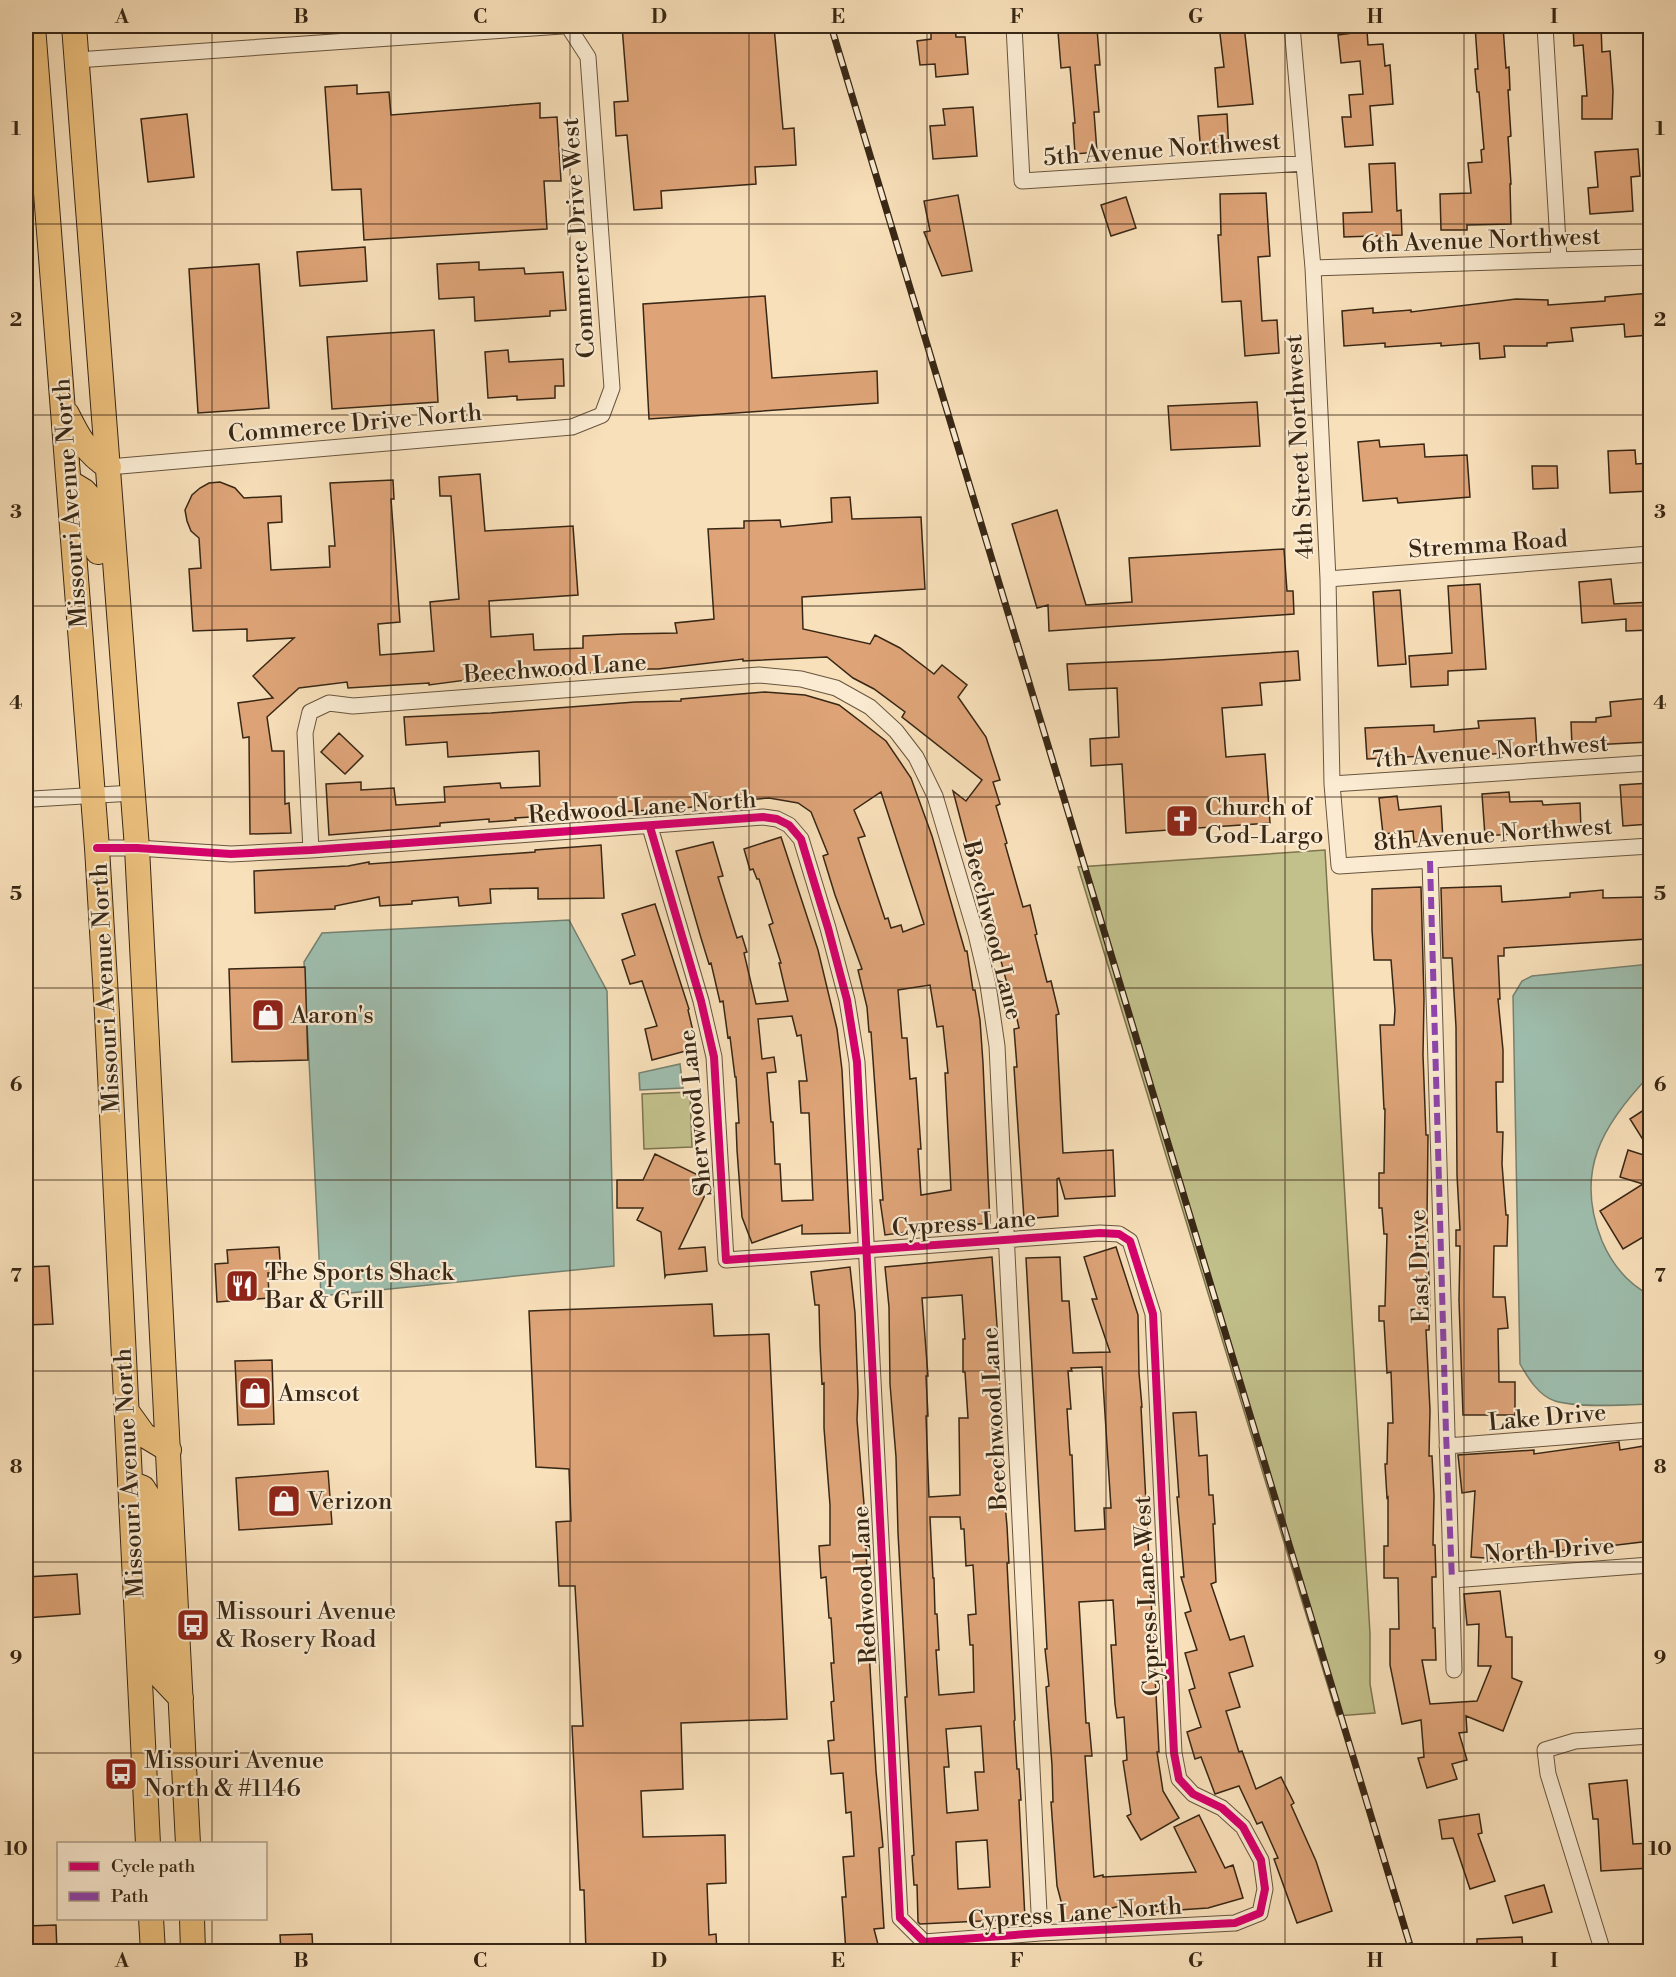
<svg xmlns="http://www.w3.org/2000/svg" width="1676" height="1977" font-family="'Libre Bodoni',serif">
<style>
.green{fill:#c2c18c;stroke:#7d7450;stroke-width:1.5}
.water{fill:#9ebdad;stroke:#758170;stroke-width:1.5}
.building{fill:#dea478;stroke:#382715;stroke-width:1.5;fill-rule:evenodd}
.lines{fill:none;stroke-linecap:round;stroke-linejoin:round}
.minor-casing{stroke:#68553e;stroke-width:17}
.primary-casing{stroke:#382715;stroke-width:26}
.minor{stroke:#faebd2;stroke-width:15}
.primary{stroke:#ecc07d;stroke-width:24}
.rail-casing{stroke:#382715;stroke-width:7}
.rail{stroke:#faebd2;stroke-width:4.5;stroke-dasharray:14;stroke-linecap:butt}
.quiet{stroke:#8e44ad;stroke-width:6;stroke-dasharray:12 6;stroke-linecap:butt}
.cycleway-casing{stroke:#faebd2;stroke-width:11}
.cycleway{stroke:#d6006c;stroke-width:8}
.grid{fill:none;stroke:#382715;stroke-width:1.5;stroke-opacity:0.55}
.labels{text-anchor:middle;stroke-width:4.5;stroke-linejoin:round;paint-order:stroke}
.street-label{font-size:24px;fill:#382715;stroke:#faebd2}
.poi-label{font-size:24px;fill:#382715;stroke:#faebd2;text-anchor:start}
.neatline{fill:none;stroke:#382715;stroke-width:2}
.grid-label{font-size:20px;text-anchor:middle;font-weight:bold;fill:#382715}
</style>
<rect width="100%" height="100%" fill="#f8e0ba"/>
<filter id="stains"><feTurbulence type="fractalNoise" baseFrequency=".00333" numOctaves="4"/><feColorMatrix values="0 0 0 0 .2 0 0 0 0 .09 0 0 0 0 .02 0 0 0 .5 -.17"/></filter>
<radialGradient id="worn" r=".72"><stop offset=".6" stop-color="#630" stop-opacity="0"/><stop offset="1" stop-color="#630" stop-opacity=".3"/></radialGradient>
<path class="green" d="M1325,850L1370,1634V1684L1375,1713L1337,1716L1078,867Z
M690,1092L692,1147L644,1149L642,1094Z"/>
<path class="water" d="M569,920L607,991L614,1266L321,1296L304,962L322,933Z
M1650,964V1075C1602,1125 1574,1172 1602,1241C1612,1264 1628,1284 1650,1295V1404C1627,1405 1577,1408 1555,1401C1539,1396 1528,1378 1520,1364L1513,996L1522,981L1532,976Z
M680,1064L683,1088L640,1090L639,1073Z"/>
<path class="building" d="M622,26H774L783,129L794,128L796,165L755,167L756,184L661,191L662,208L634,210L627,135L616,136L614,102L628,101Z
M931,26H955L956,37H965L968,74L936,77L935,64L920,65L917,41L931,39Z
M1219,26H1244L1253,104L1218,107L1215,68L1224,67Z
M1475,26H1503L1506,68L1509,67L1510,90H1508L1511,136L1508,137L1511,184H1510L1511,224L1467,225V230H1441L1440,194L1471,193L1468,163L1482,162L1481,150L1484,149L1479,92H1477L1475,69H1478Z
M1573,26H1601L1602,52L1610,51L1613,91L1612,119H1582V96H1587L1583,45L1574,46Z
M1097,29L1100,65H1095L1099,112H1094L1097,152L1075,154L1073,123H1075L1070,67L1061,68L1058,32Z
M1367,31L1368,45L1383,44L1385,66L1390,65L1393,104L1370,106L1373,145L1345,147L1342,117H1351L1349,95L1363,94L1360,61L1341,63L1338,35Z
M357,85V94L389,92L391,115L540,103V118L557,117L561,181H544L547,229L364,240L361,189L332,190L325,87Z
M973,107L977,156L933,159L930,126L945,125L943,109Z
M187,114L194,177L148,182L141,119Z
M1227,114L1229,152L1201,154L1198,116Z
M1638,149L1640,176L1631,177L1633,211L1590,214L1588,188L1598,187L1595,152Z
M1395,163L1397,211L1401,210L1402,235L1344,237L1343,213L1372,212L1369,164Z
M1266,193L1270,256L1258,257L1262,321L1277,320L1279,353L1245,356L1241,301L1222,302L1218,235H1221L1220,194Z
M958,195L972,271L942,276L924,232L930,231L924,201Z
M1126,197L1136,228L1111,236L1101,205Z
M365,247L367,281L300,286L297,252Z
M479,262V270L524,268L525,274L563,272L566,310L550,311V316L475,321L474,297L439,299L437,264Z
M259,264L269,408L198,413L189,269Z
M1650,293V335L1625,337L1624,324L1571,328L1573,341L1547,343V346H1504L1505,357L1480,359L1479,343L1441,346V343L1385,347V343L1344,346L1342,311L1373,308V313L1411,310V312L1516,299L1548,300V305L1605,301V297Z
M765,296L772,378L877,371L878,403L649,419L643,304Z
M434,330L438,402L332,409L327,337Z
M508,350L509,362L563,359L564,386H555V398L517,400V396L488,398L485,352Z
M1257,402L1260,446L1171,450L1168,406Z
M1379,440L1380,447L1424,444L1425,457L1467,455L1470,497L1398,503L1397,498L1363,501L1358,442Z
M1635,450L1636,464L1649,463L1650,491L1610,493L1608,451Z
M1532,466H1557L1558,488L1533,489Z
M480,474L485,531L573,526L578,595L489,601L491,637L533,634L534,650L583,648V636L623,634L677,633L675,623L714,619L708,529L744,528V521L780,520L781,527L832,522L831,498L850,497L852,519L921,517L925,589L802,597L803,629L870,644L875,635L900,648L934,674L942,665L967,685L958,697L986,737L1000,780L993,782L1000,804L996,806L1007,843L1005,844L1023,907L1030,905L1037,934L1035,935L1047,982L1051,981L1059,1014L1056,1015L1063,1153L1113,1150L1115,1196L1065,1199L1059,1178L1057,1179L1058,1216L1024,1219L1014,1067H1017L1014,1029L1019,1028L1009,983L1007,984L987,907L975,867H973L953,791L966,801L982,780L902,717L905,712L874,689L853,678L827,657L743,661V659L658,669H618V671L466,682V680L429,685V683L348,688L347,682L299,688L267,717L272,751H284L285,804L289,803L291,833L250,834L249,737L243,738L238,703L273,698L253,676L294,638L247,641V629L193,631L189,569L201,568L199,538L191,531L187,521L185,510L192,495L200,488L209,483L220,482L235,488L244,498L281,496L282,522L268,523L271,570L330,567L329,546H335L330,483L393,480L394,499H391L400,622L378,624L380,655L434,651L430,602L459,599L451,496H440L439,477Z
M1057,510L1086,605L1132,602L1129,558L1284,549L1287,591H1293L1294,614L1049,631L1048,605L1037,608L1012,524Z
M1611,579L1614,604L1650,602V630L1626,631V619L1582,623L1579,582Z
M1480,584L1486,669L1448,671V685L1411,687L1409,656L1452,653L1448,586Z
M1400,590L1406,664L1378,666L1373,592Z
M1298,651L1300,680L1260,683L1262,705L1222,708L1226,757L1265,754L1270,823L1126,833L1122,764L1091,766L1090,739L1119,737L1117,688L1069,690L1067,664L1159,660Z
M765,692L805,695L839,705L886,741L911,778L932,836L965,951H967L973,990H975L980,1020L983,1063L990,1223L944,1227L885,1235L880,1200H883L871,1032H869L867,1007L858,970L862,969L835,895L823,856L828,854L811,812L798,803L769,798L720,802L686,808L515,818L516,820L489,822V819L440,823V826L329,835L326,784L361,782V790L394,788L396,805L445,802L444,787L500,783L501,788L540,786L539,751L448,757L447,742L406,745L404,717L491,713L635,702L681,701V699ZM881,792L924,924L903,932L901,925L891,928L888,918L885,919L858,838L865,836L854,810ZM930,985L937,1027L943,1026L948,1073H945L951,1190L921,1195L918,1149H921L916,1078L910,1079L907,1038H902L898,990Z
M1650,698V742L1572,746L1571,722H1596V718L1611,716L1610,702Z
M1535,718L1537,750L1482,755V753L1367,759L1365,728L1434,725V732L1479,728L1478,721Z
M339,733L363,756L345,774L321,752Z
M1650,783V824L1623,826L1620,785Z
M1509,792L1510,802L1542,801L1543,805L1580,803L1581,829L1485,836L1482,794Z
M1397,796L1399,810L1441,806L1443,840L1414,842L1413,831L1383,834L1379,798Z
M781,837L818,950L837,1029L842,1070L850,1233L802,1234V1225L752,1243L742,1217L737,1150L736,1123H739L736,1077H735L730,1037L728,1038L723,1001L720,1002L711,963L709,964L701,938L676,851L713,842L723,876L718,877L737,938L742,936L747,952L744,953L756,1004L788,1001L779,963H781L769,925L773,923L759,879H757L753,869L750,870L744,849ZM792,1016L797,1036L801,1035L807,1081H799L801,1113H809L813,1200L782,1201L780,1164H775L773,1122H771L767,1073L776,1072L774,1057L762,1059L758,1019Z
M601,845L604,898L538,899V888L490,889L491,903L459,906L458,897L412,901V904L380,906L379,897L335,906V909L255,913L254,871L348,866L369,862V864L535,852V850Z
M1501,886L1502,902L1570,897V893L1603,890V898L1646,897L1647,939L1504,948V956H1498L1500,999H1498L1503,1050V1082H1496L1497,1132H1503L1502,1164L1506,1215H1508L1507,1246H1494L1493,1297H1505L1508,1328L1498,1329L1499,1382H1515V1415H1463L1459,1300L1460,1246H1456V1230H1460L1457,1175L1456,1027L1452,958H1443L1441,888Z
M1421,887L1424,999L1423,1055L1426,1135H1428L1427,1219L1430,1309L1429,1330H1426L1430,1410L1429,1456H1432L1434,1496L1433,1545H1435L1436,1577H1432L1433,1628H1435L1436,1660H1422L1430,1704L1477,1701L1491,1666H1478L1479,1624L1467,1625L1464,1594L1500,1591L1506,1637H1512V1678L1522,1682L1503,1731L1466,1716L1467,1732L1459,1733L1467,1760L1452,1764L1457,1779L1427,1788L1418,1758L1424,1757L1421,1720L1402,1724L1390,1665V1629H1399L1398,1578H1384V1546H1388V1497L1387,1498L1385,1464H1387L1388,1423H1393L1391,1372L1387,1373L1384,1321H1379V1306H1385L1387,1234H1384L1382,1208H1379V1173H1384L1385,1109H1384L1380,1025H1394L1395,1010L1391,960H1374L1372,930V889Z
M655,904L689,1009L688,1010L697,1048L652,1060L645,1029L657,1026L642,981L630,984L622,960L635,955L622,914Z
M305,967L308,1060L232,1062L229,969Z
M1650,1106V1151L1630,1119Z
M1628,1150L1650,1157V1177L1644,1199L1650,1210V1233L1623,1249L1600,1211L1643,1184L1620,1177Z
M655,1154L700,1176L694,1189L705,1195L679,1249L705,1247L707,1271L666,1275L665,1277L661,1232L637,1220L643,1208H617V1180H643Z
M279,1247L281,1272L268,1273L269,1298L217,1302L215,1264L228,1263L227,1250Z
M1116,1247L1138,1315L1139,1373L1142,1407H1141L1159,1752H1157L1163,1791L1179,1818L1141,1840L1127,1816L1131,1814L1123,1761L1127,1760L1124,1717L1117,1718L1115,1704L1111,1645H1116L1113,1600L1079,1602L1086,1723H1089L1092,1756H1085L1094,1877L1103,1875V1877L1196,1872L1174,1827L1199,1815L1225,1868L1233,1865L1243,1898L1208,1908L1164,1911L1121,1914L1120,1906L1066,1920L1057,1886L1051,1802H1053L1052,1765L1046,1687L1049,1686L1045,1649H1047L1041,1533L1026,1258L1060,1257L1062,1301H1069L1073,1353L1110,1352L1092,1299H1097L1084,1257ZM1102,1367L1111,1508H1104L1105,1529L1075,1531L1072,1455H1070L1067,1409H1071L1068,1371H1072L1071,1368Z
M992,1257L998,1339L1004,1493L1007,1526L1009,1563H1007L1015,1720L1014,1721L1017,1769H1019L1021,1800H1019L1025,1919L920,1924L918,1922L917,1885H914L912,1856L914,1855L905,1697H907L898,1533L896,1457L890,1384L889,1307L885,1267ZM962,1295L965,1339H963V1372H965L968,1418H959L960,1495L929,1497L926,1416H928L926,1376H928L922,1298ZM930,1517H960L961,1529H964L966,1566L973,1565L976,1614L968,1615L970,1645H973L974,1692L939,1695L936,1650H939L937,1614H935L934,1578H933ZM981,1726L984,1772H975L978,1810L947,1813L944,1767H949L946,1729ZM987,1840L990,1887L958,1889L956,1842Z
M49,1266L53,1324L26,1325V1267Z
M850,1267L855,1313L858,1393L857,1420L864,1504L869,1616H867L876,1771L883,1847L879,1848L884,1928L874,1929L880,1952H846L842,1897H846L843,1857L854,1856L851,1812L846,1813L843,1773L831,1774L828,1741L834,1740L831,1702L834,1701L831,1663H834L831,1618H829L826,1577L821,1578L819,1546L830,1545V1505L824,1428V1383L822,1384L820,1345L819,1305H815L811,1272Z
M712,1304L714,1336L769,1334L787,1719L681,1723L683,1789L641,1791L643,1837L725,1835L726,1883L707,1884L709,1935L716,1934L717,1952H586L584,1890H580L572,1726H583L575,1586H559L556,1522L571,1521L569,1469L536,1467L529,1311Z
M272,1360L274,1424L238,1425L235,1361Z
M1196,1412L1199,1456L1207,1455L1209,1495H1213L1215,1524H1213L1216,1582L1211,1584L1230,1640L1244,1636L1253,1666L1229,1673L1240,1707L1226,1711L1239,1752L1242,1751L1256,1789L1281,1777L1294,1803L1291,1805L1316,1861L1332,1911L1297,1923L1274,1859L1278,1858L1262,1822L1257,1824L1239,1786L1215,1794L1201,1757L1195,1759L1187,1732L1201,1727L1189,1690L1195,1688L1185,1653L1197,1650L1185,1613L1191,1611L1181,1577H1184L1177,1497H1179L1173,1413Z
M1619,1442L1620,1450L1650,1445V1541L1601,1547V1544L1560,1551L1499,1555V1559L1471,1557L1475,1491L1462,1493L1458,1455L1534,1450V1454Z
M328,1471L332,1524L239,1530L236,1478Z
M77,1574L80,1614L26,1618V1577Z
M1627,1780L1633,1844L1650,1843V1868L1601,1871L1598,1819H1593L1589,1784Z
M1479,1814L1482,1833L1478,1834L1495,1881L1470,1889L1453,1838L1442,1839L1439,1820Z
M1544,1885L1552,1912L1513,1923L1505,1896Z
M56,1925L57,1952H26V1926Z
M312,1934L313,1952H281L280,1935Z
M1522,1937L1523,1952H1477V1939Z"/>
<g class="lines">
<g class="minor-casing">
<path id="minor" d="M1014,26L1022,181L1304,163
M1292,26L1313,268L1328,579L1332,784L1339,866L1650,846
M1545,26L1559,259
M77,60L562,26
M1313,268L1650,257
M109,467L572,427L602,415L612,388L588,57L568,26
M1328,579L1650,554
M1332,784L1650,763
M33,799L133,793
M97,848H137L231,854L311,850L763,817L777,819L789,825L801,839L828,928L847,1000L857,1062L900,1918L924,1942L1040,1933L1235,1923L1260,1913L1265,1889L1261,1860L1243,1827L1222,1808L1193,1794L1179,1779L1174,1753L1153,1314L1130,1241L1119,1234L1100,1233L726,1260L714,1057L701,1001L650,827
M311,850L305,733L310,712L329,703L353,706L759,675L801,679L836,688L870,707L896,731L916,757L935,796L976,934L988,985L997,1046L1040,1933
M1430,861L1454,1670
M1447,1446L1650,1430
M1452,1580L1650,1565
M1603,1952L1548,1774L1545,1750L1575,1741L1650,1736"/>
</g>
<g class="primary-casing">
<path id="primary" d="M33,26L97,848L107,1014L148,1844
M74,26L137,848L188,1844
M67,414C78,436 87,454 109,467
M69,482L84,491L92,500L98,552
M126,1410L144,1435L169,1450
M130,1483L143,1488L151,1501L162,1678L181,1698
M151,1918L153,1952
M192,1918L193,1952"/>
</g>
<use href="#minor" class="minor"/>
<use href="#primary" class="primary"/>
<g class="rail-casing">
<path id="rail" d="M831,26L1412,1952"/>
</g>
<use href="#rail" class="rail"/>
<path class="quiet" d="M1430,861L1446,1433L1452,1580"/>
<g class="cycleway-casing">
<path id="cycleway" d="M97,848H137L231,854L311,850L763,817L777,819L789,825L801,839L828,928L847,1000L857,1062L900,1918L924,1942L1040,1933L1235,1923L1260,1913L1265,1889L1261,1860L1243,1827L1222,1808L1193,1794L1179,1779L1174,1753L1153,1314L1130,1241L1119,1234L1100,1233L726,1260L714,1057L701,1001L650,827"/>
</g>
<use href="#cycleway" class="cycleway"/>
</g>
<path class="grid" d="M212,26V1844M391,26V1952M570,26V1952M749,26V1952M927,26V1952M1106,26V1952M1285,26V1952M1464,26V1952M26,224H1650M26,415H1650M26,606H1650M26,797H1650M26,988H1650M26,1180H1650M26,1371H1650M26,1562H1650M26,1753H1650M212,1918V1952"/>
<defs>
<g id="church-square" transform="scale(1.725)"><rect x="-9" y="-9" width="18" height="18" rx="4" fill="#8f2418" stroke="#faebd2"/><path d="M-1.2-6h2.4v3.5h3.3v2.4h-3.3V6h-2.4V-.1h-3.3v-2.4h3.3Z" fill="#fff"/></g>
<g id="shop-square" transform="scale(1.725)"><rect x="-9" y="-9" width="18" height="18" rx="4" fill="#8f2418" stroke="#faebd2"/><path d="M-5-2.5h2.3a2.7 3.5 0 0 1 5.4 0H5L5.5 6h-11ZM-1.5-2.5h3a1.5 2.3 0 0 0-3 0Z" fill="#fff"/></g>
<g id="restaurant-square" transform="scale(1.725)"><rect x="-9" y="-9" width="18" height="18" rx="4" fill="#8f2418" stroke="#faebd2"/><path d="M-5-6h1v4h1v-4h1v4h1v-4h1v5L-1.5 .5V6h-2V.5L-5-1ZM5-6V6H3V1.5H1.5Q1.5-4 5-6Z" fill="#fff"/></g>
<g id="bus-square" transform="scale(1.725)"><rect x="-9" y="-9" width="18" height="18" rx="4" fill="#8f2418" stroke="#faebd2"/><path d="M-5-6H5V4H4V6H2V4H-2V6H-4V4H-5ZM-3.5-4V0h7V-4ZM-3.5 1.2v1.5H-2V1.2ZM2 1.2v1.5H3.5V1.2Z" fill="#fff"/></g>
</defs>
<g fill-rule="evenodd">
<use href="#church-square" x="1182" y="821"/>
<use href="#shop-square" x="268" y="1015"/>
<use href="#restaurant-square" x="242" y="1286"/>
<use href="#shop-square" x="255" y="1393"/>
<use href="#shop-square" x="284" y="1501"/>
<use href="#bus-square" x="193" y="1625"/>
<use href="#bus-square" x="121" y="1774"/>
</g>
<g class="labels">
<g class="street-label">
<text transform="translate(1162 149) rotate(-4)" y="8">5th Avenue Northwest</text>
<text transform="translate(578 238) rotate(-94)" y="8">Commerce Drive West</text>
<text transform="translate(1481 240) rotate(-2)" y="8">6th Avenue Northwest</text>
<text transform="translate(355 423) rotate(-5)" y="8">Commerce Drive North</text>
<text transform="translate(1299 447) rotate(-93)" y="8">4th Street Northwest</text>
<text transform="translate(70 503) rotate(-94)" y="8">Missouri Avenue North</text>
<text transform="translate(1488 544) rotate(-4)" y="8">Stremma Road</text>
<text transform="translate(555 668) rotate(-4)" y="8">Beechwood Lane</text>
<text transform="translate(1490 751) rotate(-4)" y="8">7th Avenue Northwest</text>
<text transform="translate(642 807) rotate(-4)" y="8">Redwood Lane North</text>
<text transform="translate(1493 834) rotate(-4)" y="8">8th Avenue Northwest</text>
<text transform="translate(993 930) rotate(76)" y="8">Beechwood Lane</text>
<text transform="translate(105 988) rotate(-93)" y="8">Missouri Avenue North</text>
<text transform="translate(695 1113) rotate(-96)" y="8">Sherwood Lane</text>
<text transform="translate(964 1223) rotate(-4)" y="8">Cypress Lane</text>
<text transform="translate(1419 1266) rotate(-92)" y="8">East Drive</text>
<text transform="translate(1547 1417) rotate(-5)" y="8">Lake Drive</text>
<text transform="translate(994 1419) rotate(-93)" y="8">Beechwood Lane</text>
<text transform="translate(129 1473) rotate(-93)" y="8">Missouri Avenue North</text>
<text transform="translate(1549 1550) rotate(-4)" y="8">North Drive</text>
<text transform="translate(864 1585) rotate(-93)" y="8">Redwood Lane</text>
<text transform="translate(1147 1596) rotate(-93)" y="8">Cypress Lane West</text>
<text transform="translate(1075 1913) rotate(-4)" y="8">Cypress Lane North</text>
</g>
<g class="poi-label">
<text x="1205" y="815">Church of<tspan x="1205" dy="28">God-Largo</tspan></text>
<text x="291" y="1023">Aaron's</text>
<text x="265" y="1280">The Sports Shack<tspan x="265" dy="28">Bar &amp; Grill</tspan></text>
<text x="278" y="1401">Amscot</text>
<text x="307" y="1509">Verizon</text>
<text x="216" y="1619">Missouri Avenue<tspan x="216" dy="28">&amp; Rosery Road</tspan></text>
<text x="144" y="1768">Missouri Avenue<tspan x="144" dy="28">North &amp; #1146</tspan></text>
</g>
</g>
<rect width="1676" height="1977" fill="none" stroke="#f8e0ba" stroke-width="66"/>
<rect x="57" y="1842" width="210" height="78" fill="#faebd2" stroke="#ac9d86" stroke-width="1.5"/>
<rect x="69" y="1862" width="30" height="9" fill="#d6006c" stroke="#ac9d86" stroke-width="1.5"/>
<text x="111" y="1872" font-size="18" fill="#382715">Cycle path</text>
<rect x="69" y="1892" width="30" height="9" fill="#8e44ad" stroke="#ac9d86" stroke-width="1.5"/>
<text x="111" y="1902" font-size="18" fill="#382715">Path</text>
<rect x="33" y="33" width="1610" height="1911" class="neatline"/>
<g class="grid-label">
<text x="122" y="23">A</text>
<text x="301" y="23">B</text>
<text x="480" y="23">C</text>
<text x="659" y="23">D</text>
<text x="838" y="23">E</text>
<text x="1017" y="23">F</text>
<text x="1196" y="23">G</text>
<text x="1375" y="23">H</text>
<text x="1554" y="23">I</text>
<text x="16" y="135">1</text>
<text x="1660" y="135">1</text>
<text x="16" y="326">2</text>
<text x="1660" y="326">2</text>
<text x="16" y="518">3</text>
<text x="1660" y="518">3</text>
<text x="16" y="709">4</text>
<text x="1660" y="709">4</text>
<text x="16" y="900">5</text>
<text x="1660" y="900">5</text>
<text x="16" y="1091">6</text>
<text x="1660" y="1091">6</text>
<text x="16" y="1282">7</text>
<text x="1660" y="1282">7</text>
<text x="16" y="1473">8</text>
<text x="1660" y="1473">8</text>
<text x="16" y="1664">9</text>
<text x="1660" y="1664">9</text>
<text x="16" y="1855">10</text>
<text x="1660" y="1855">10</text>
<text x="122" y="1967">A</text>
<text x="301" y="1967">B</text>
<text x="480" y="1967">C</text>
<text x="659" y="1967">D</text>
<text x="838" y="1967">E</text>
<text x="1017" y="1967">F</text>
<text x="1196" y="1967">G</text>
<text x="1375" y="1967">H</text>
<text x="1554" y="1967">I</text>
</g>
<rect width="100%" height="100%" filter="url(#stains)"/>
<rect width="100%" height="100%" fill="url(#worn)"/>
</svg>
